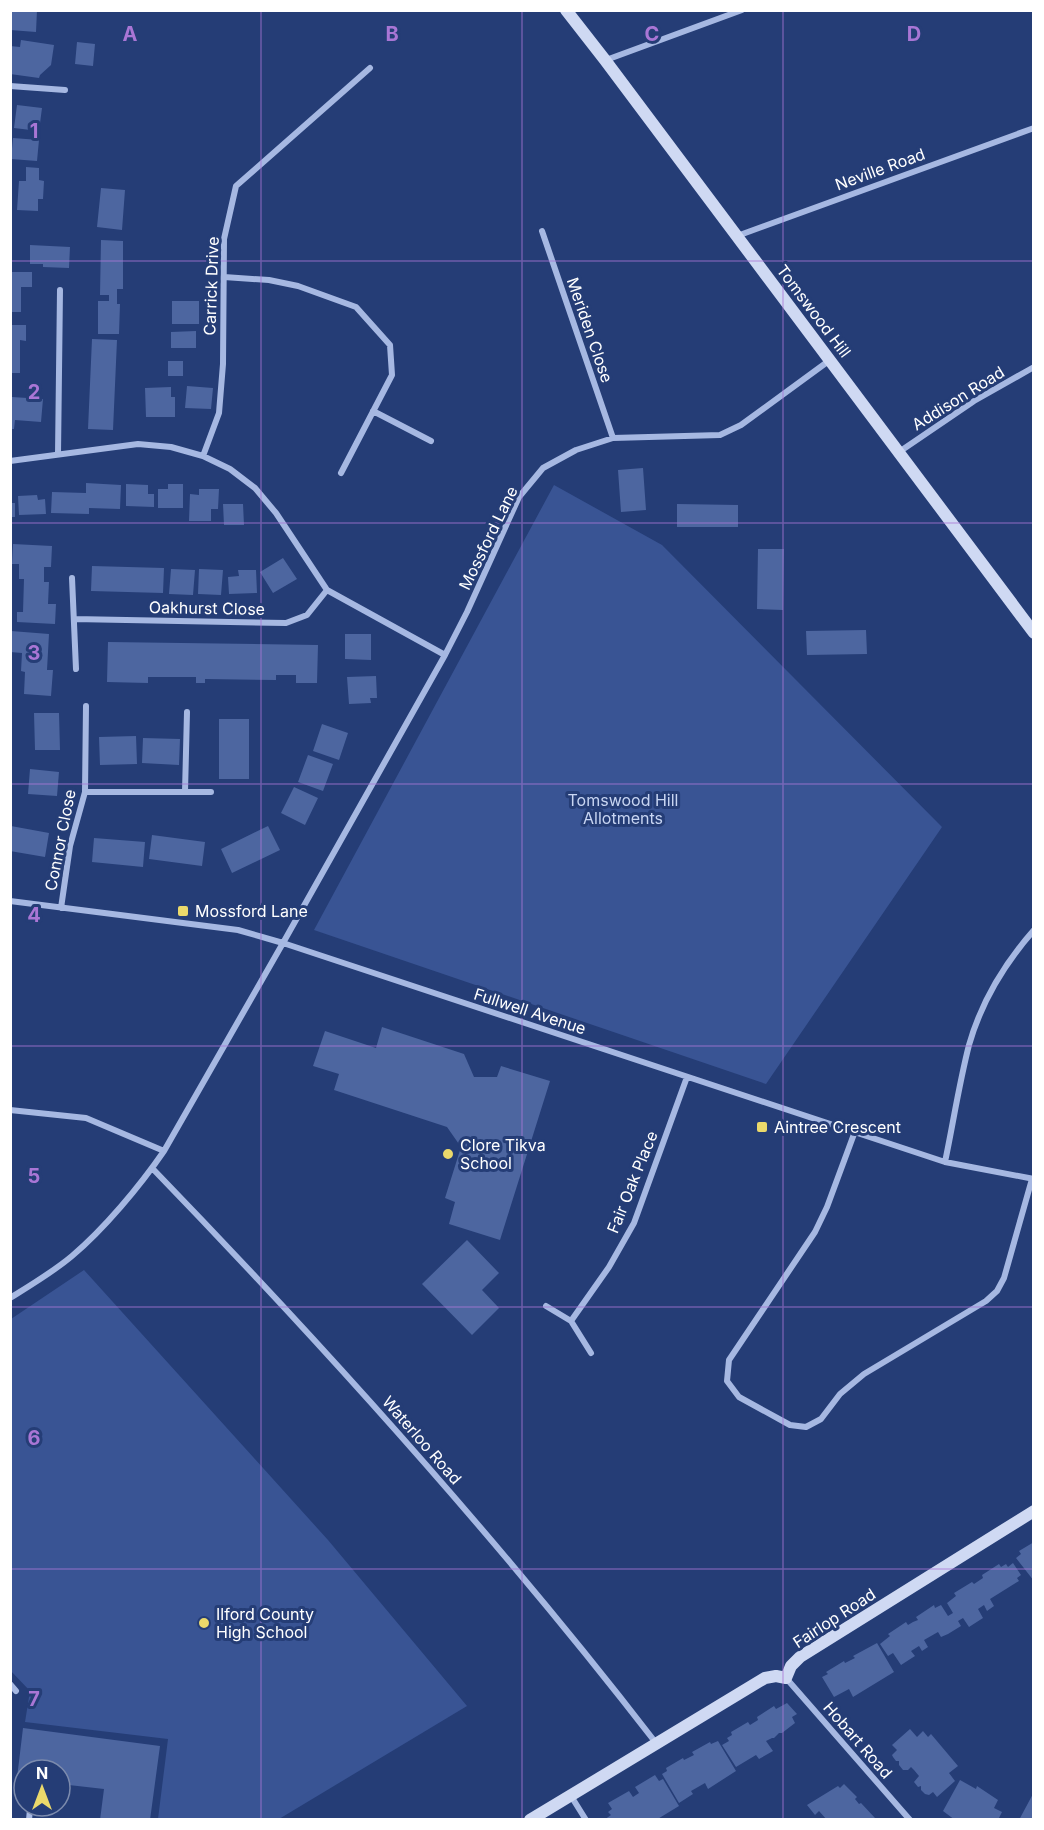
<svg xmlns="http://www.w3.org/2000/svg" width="1044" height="1830" font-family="Inter,sans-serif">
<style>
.green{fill:#395494}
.building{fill:#4d66a0}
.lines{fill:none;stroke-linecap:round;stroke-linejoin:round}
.street{stroke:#a6b8e2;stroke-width:6}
.secondary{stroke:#cfd9f3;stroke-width:12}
.grid{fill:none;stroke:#a976d5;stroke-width:1.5;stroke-opacity:0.55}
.poi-dot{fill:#ebd96b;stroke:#253d76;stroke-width:2}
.labels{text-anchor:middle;stroke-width:6;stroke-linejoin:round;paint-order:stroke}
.street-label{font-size:16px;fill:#fff;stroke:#253d76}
.park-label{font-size:16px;fill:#c8d5f2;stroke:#253d76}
.poi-label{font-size:16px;fill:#fff;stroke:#253d76;text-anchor:start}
.grid-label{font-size:20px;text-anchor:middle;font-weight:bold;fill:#a976d5;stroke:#253d76;stroke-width:6;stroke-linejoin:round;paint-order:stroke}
</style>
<rect width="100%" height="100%" fill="#253d76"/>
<path class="green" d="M554,485L662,545L942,827L766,1084L314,930Z
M84,1270L328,1540L467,1706L279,1819H158L168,1739L25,1722L30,1691L10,1670L11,1319Z"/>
<path class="building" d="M10,10H37L36,32L10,30Z
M21,40L54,45L51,65L40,75L39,78L10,74V46L20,47Z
M77,42L95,44L93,66L75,64Z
M17,105L42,108L39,131L14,128Z
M13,138L39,140L37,161L11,159Z
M26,167L39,168V180L44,181L43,199H38V211L17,210L19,181H26Z
M101,188L125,190L122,230L97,227Z
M101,240L123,241V289H117V304H120L119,334H98V301H109V295H100Z
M30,245L70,247L69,268L43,267V264H30Z
M11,272H32V287H21V312H10Z
M172,301H199V324H172Z
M10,325H26V341L20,340V373H10Z
M196,331V348H171V332Z
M92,339L117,340L113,430L88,429Z
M168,361H183V376H168Z
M187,386L213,388L211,409L185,408Z
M171,387V397H175V417H146L145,388Z
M12,397L43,399L41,422L15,420L14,429H10Z
M643,468L646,510L621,512L618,470Z
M86,483L121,485L120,509L89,508V514L51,513L52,492L86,493Z
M126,484L148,485V494H154V507L126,506Z
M168,484H183V508H158V489H168Z
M199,489H219L218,509H211V521H189L190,494L199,495Z
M37,495L38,500L45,499L46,514L19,515L18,496Z
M10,503H15V517H10Z
M223,504H243L244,525H224Z
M677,504L738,505V527H677Z
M13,544L52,546L51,567H44V582H49L48,604H56L55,624L17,622V612H23L24,579H19V564H12Z
M758,549H784L783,610L757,609Z
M283,558L297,579L273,593L260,572Z
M92,566L164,568L163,593L91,591Z
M171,569L195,570L193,595L169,594Z
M199,569L223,570L221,595L198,594Z
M238,570H256L257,593L229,594L228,577L239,576Z
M866,630L867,654L807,655L806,631Z
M11,631L49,634L47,670H53L51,696L24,694L25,672L21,671L22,653L10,652Z
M345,634H371V660L345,659Z
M108,642L318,645L317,683H296V675H276V680L205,679V683H196V677H148V683L107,682Z
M376,676L377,698H370L371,703L349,704L347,677Z
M34,713H59L60,750H35Z
M219,719H249V779H219Z
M322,724L348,733L339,760L313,751Z
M136,736L137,764L100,765L99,737Z
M143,738L180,739L179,765L142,763Z
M308,755L333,764L323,791L298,782Z
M30,769L59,772L57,796L28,794Z
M294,787L318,798L305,825L281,813Z
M11,826L49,833L45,857L10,851Z
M268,826L280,850L232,873L221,849Z
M152,835L205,842L202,866L149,859Z
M94,838L145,842L143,867L92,862Z
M382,1027L464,1054L474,1077H497L501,1066L550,1081L500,1240L449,1224L455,1202L445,1198L461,1147L447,1127L334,1090L339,1074L313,1066L325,1031L376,1048Z
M467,1240L499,1273L482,1290L499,1308L472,1335L422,1284Z
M1034,1542V1581L1016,1558L1021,1554L1019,1551Z
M1013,1563L1021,1575L1017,1578L1019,1581L990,1599L994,1606L987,1611L984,1605L978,1609L983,1618L969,1627L963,1618L958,1621L961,1626L948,1634L941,1637L938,1632L924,1640L928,1647L922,1651L919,1646L911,1651L915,1656L901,1665L893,1653L888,1656L880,1644L890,1636L888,1634L906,1622L908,1625L913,1622L918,1620L916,1617L934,1605L935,1608L941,1605L948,1616L953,1613L947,1603L956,1596L954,1593L972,1582L974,1584L983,1578L982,1575L999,1564L1001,1567L1006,1564L1008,1567Z
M877,1643L894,1672L853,1697L849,1689L834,1697L822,1677L828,1674L826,1672L844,1661L845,1663L855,1658L853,1656Z
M787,1703L797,1714L792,1717L795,1723L782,1733H779L774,1738H772L766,1741L773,1751L759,1759L756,1755L736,1767L722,1745L729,1741L727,1738L732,1735L731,1732L748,1722L750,1725L758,1720L757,1717L774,1706L776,1709Z
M23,1728L160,1746L150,1820H100L104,1789L60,1784V1770H24V1779L17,1778Z
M910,1729L917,1737L923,1731L928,1737L931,1734L958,1766L949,1773L955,1781L937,1797L933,1792L929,1795L925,1794L921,1790V1786L918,1787L914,1782L919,1776L914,1770L911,1767L908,1770H903L899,1765V1761H896L893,1757L892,1755L897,1750L892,1745Z
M718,1741L736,1771L708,1789L705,1783L691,1791L693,1794L679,1803L662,1774L667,1771L666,1768L683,1758L684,1760L694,1755L692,1752L710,1742L711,1744Z
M655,1775L659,1781L663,1779L679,1806L656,1820H604L611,1815L608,1812L612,1809L608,1803L629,1791L633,1797L639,1793L635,1787Z
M960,1780L976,1789L977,1786L998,1800L994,1808L1002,1812L998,1820H955L943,1811Z
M844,1784L857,1797L855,1799L859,1804L861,1803L875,1818L873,1820H827L819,1811L815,1815L807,1805L838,1786L840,1788Z
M1034,1792V1820H1019Z"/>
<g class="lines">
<path class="street" d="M606,60L742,10
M10,86L65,90
M542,231L613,438
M737,236L1034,128
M224,277L269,280L298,286L356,307L390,345L392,375L341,473
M373,411L431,441
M899,452L974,401L1034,367
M58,454L60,290
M203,456L219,413L223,364L224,239L236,186L370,68
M10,461L138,444L171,447L203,456L230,469L255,488L276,513L327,590L445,655
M72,578L76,669
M74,619L286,623L307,615L327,590
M85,792H211
M185,792L187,712
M10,901L238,930L283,943L945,1162L1034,1179
M61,908L70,846L85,792L86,706
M10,1110L86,1118L164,1151
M854,1134L827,1207L815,1232L729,1360L727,1381L739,1397L790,1425L806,1427L821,1419L840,1394L864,1374L986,1301L997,1291L1004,1278L1032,1179
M945,1162C953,1124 959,1084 969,1045C981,1003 1005,963 1034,930
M152,1168C329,1351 500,1541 656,1743
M10,1298C31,1285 53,1272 72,1256C104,1229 140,1186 164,1151L283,943L445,655L467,612L519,497L543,468L576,450L613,438L720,435L741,425L830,360
M546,1306L571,1321L591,1353
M571,1321L609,1267L634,1223L687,1077
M786,1678L910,1820
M10,1684L16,1691
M571,1796L586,1820
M29,1820L30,1809"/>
<path class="secondary" d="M566,10L605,60L1034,633
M530,1820L765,1678L776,1676L786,1678L791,1666L800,1657L1034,1511"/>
</g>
<path class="grid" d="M261,10V1820M522,10V1820M783,10V1820M10,261H1034M10,523H1034M10,784H1034M10,1046H1034M10,1307H1034M10,1569H1034"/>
<g class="poi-dot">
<rect x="177" y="905" width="12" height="12" rx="3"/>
<rect x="756" y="1121" width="12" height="12" rx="3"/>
<circle cx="448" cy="1154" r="6"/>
<circle cx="204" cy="1623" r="6"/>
</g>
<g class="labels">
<g class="street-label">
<text transform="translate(880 169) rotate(-20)" y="6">Neville Road</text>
<text transform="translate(211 286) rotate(-88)" y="6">Carrick Drive</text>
<text transform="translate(814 311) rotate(53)" y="6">Tomswood Hill</text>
<text transform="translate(590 330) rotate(71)" y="6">Meriden Close</text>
<text transform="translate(958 398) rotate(-32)" y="6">Addison Road</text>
<text transform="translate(488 538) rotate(-64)" y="6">Mossford Lane</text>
<text transform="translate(207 608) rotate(1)" y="6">Oakhurst Close</text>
<text transform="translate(60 840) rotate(-79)" y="6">Connor Close</text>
<text transform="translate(530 1011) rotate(18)" y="6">Fullwell Avenue</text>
<text transform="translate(632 1182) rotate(-68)" y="6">Fair Oak Place</text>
<text transform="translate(422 1440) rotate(49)" y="6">Waterloo Road</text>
<text transform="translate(834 1618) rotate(-33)" y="6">Fairlop Road</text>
<text transform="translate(858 1740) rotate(49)" y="6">Hobart Road</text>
</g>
<g class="park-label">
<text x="623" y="806">Tomswood Hill<tspan x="623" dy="18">Allotments</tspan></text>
</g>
<g class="poi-label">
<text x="195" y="917">Mossford Lane</text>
<text x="774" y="1133">Aintree Crescent</text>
<text x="460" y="1151">Clore Tikva<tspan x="460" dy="18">School</tspan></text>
<text x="216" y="1620">Ilford County<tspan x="216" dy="18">High School</tspan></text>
</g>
</g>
<g class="grid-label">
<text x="130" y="41">A</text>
<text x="392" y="41">B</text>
<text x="652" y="41">C</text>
<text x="914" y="41">D</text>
<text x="34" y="138">1</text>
<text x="34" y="399">2</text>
<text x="34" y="660">3</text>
<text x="34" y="922">4</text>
<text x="34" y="1183">5</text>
<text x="34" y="1445">6</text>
<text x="34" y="1706">7</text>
</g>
<rect width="1044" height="1830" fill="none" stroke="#ffffff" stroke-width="24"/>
<g transform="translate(42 1788)"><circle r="28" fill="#253d76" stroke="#7c8bad" stroke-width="1.5"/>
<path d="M0-4.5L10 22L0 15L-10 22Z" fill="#ebd96b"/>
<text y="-9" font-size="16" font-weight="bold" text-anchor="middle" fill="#ffffff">N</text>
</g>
</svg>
